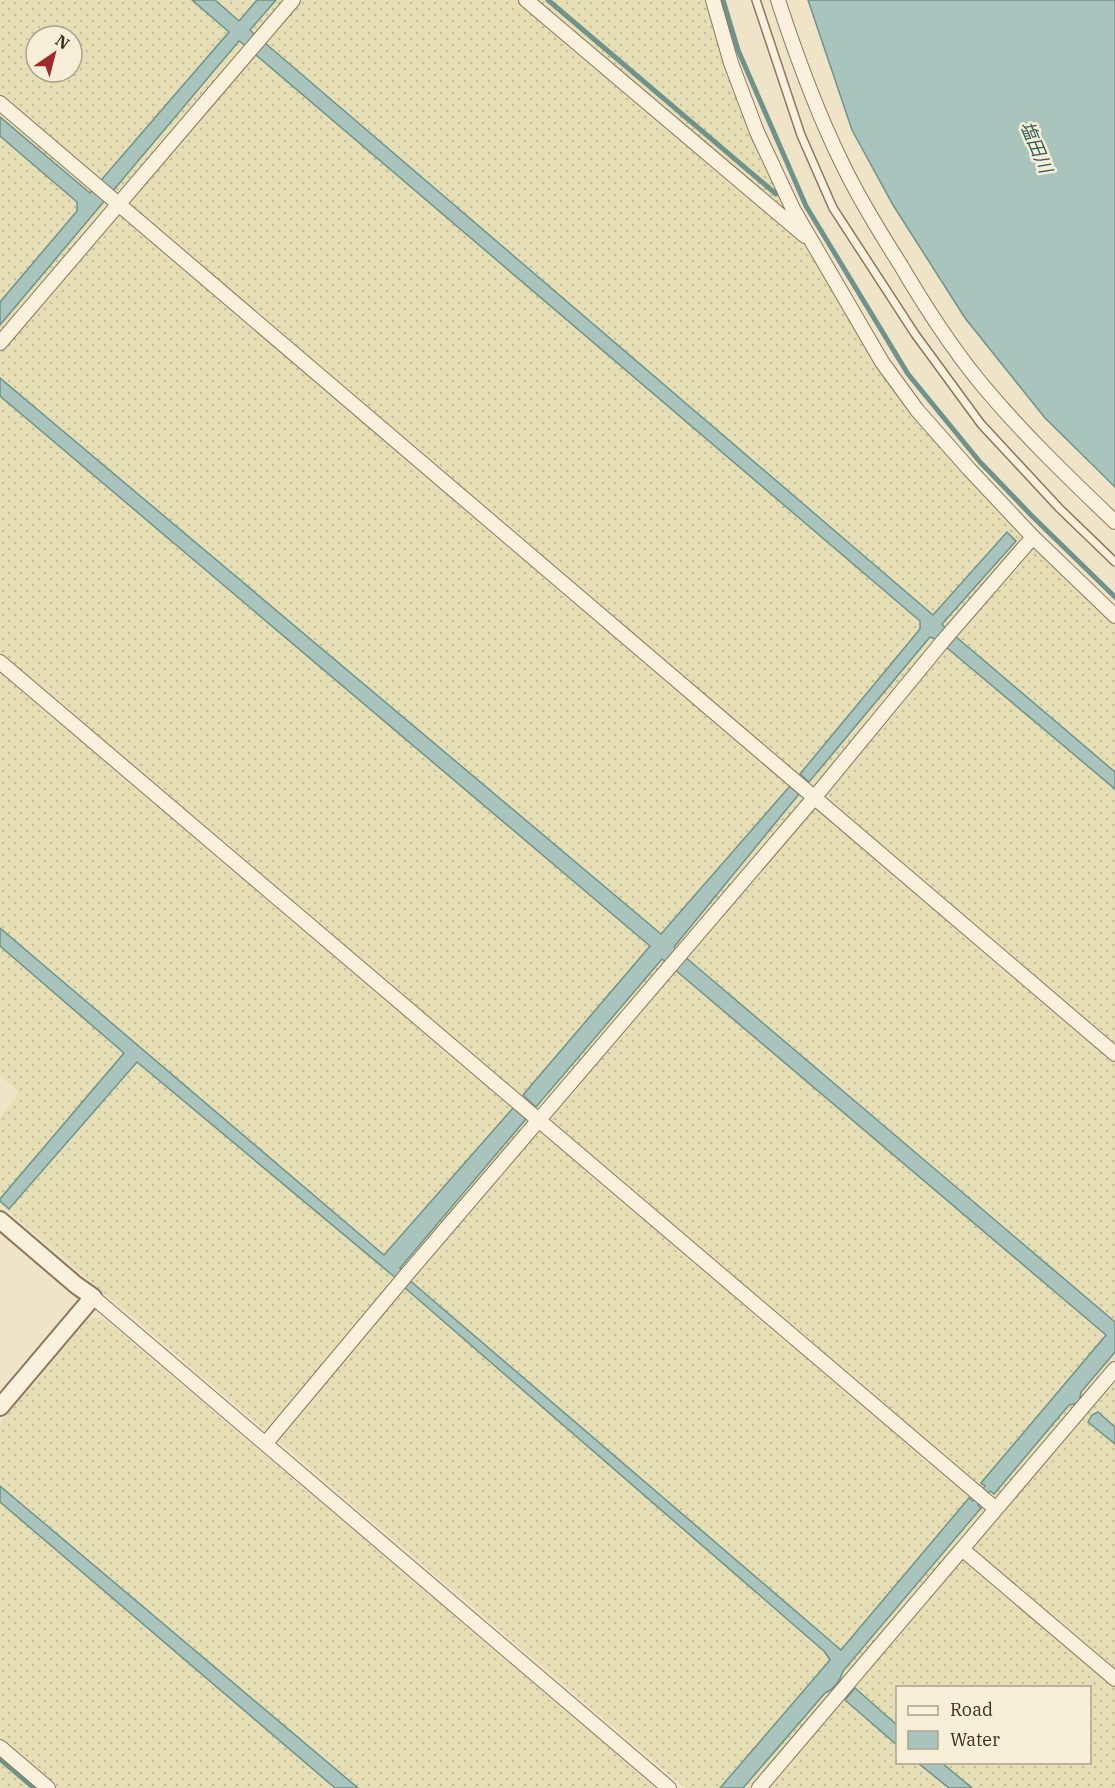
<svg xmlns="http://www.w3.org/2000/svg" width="1115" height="1788" font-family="'IBM Plex Serif','Noto Sans JP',serif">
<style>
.farmland{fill:url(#farmland-dots);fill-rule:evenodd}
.water{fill:#a9c4bc;stroke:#6f938a;stroke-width:1.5}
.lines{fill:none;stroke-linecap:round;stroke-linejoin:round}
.stream{stroke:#6f938a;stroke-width:5}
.service-casing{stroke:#8d765c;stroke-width:10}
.minor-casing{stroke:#8d765c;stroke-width:16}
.tertiary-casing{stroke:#8d765c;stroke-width:20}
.service{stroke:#faf1dc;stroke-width:7}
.minor{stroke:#faf1dc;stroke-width:14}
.tertiary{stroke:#faf1dc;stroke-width:16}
.labels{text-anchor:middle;stroke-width:5;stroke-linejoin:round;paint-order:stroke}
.water-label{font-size:18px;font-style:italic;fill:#2f5d5a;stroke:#f7eed8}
</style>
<defs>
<pattern id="farmland-dots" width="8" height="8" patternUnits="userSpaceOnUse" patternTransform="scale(1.5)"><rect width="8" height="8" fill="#e6deb5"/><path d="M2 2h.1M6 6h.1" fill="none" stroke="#c6bf9b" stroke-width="1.8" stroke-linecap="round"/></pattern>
</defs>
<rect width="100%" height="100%" fill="#f0e4c8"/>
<path class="farmland" d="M0,0H715L733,61L796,207L899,380L1034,530L1115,609V1788H685L0,1204V1118L19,1092L0,1076ZM36,36H72V72H36ZM898,1688H1090V1762H898Z
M90,1318H103L658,1788H0V1423Z"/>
<path class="water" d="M192,0H215L239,21L257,0H276L250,30L255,35L246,46L239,41L0,325V302L77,211V202L0,136V117L90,193L229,32Z
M808,0H1115V487L1045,418L965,318L893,205L852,130Z
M265,43L933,615L1007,532L1016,541L942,624L947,630L938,640L930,637L809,782L800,774L920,629V621L255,54Z
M0,378L661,934L790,786L799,794L674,947L677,950L667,963L662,959L536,1107L523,1095L650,946L0,396Z
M955,636L1115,772V789L946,647Z
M0,928L384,1255L513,1108L526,1119L400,1268L407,1278L841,1650L969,1498L973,1501L985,1486L981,1483L1106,1335L674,969L684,956L1115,1322V1352L1081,1392L1079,1403L1069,1405L994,1494L990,1491L978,1505L981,1508L843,1671C840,1681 835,1689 825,1693L743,1788H720L830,1660L825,1652L404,1287L397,1279L137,1062L9,1209L0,1201V1199L124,1053L0,946Z
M1098,1412L1115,1427V1444L1088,1422L1092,1415Z
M0,1486L358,1788H335L0,1502Z
M855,1688L897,1725V1745L845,1700Z
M918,1763H942L972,1788H949Z"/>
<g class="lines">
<path class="stream" d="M548,0L776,194
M723,0L738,50L806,206L908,374L980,462L1032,516L1115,597
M0,1759L34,1788"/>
<g class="service-casing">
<path id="service" d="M756,0L801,135L833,208L915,334L981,424L1059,508L1115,562"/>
</g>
<g class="minor-casing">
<path id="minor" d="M526,0L805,236
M713,0L731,63L757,132L793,209L882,362L917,410L969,469L1033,537L1115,616
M778,0C796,55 816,110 841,161C858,197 879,231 900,264C924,305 949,344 979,381C1021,432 1068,477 1115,522
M0,103L1115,1054
M0,343L293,0
M0,662L996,1509
M93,1297L669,1788
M266,1443L408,1273L814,798L943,641L1033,537
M962,1549L1115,1679
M0,1747L48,1788
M759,1788L1115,1369"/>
</g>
<g class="tertiary-casing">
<path id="tertiary" d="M0,1220L76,1285L93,1297L0,1407"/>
</g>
<use href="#service" class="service"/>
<use href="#minor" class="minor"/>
<use href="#tertiary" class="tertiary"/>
</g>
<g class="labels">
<g class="water-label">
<text transform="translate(1036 147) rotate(67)" y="6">塩田川</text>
</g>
</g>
<rect x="896" y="1686" width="195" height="78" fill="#f7eed8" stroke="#ada18e" stroke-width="1.5"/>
<rect x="908" y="1706" width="30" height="9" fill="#faf1dc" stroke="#ada18e" stroke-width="1.5"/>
<text x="950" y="1716" font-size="18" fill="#3d2e20">Road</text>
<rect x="908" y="1731" width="30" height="18" fill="#a9c4bc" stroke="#ada18e" stroke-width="1.5"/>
<text x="950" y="1746" font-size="18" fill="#3d2e20">Water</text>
<g transform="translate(54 54) rotate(35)"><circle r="28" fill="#f7eed8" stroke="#ada18e" stroke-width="1.5"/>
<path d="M0-4.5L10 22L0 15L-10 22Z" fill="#9e2a2b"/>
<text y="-9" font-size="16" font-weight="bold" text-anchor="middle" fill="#3d2e20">N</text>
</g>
</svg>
